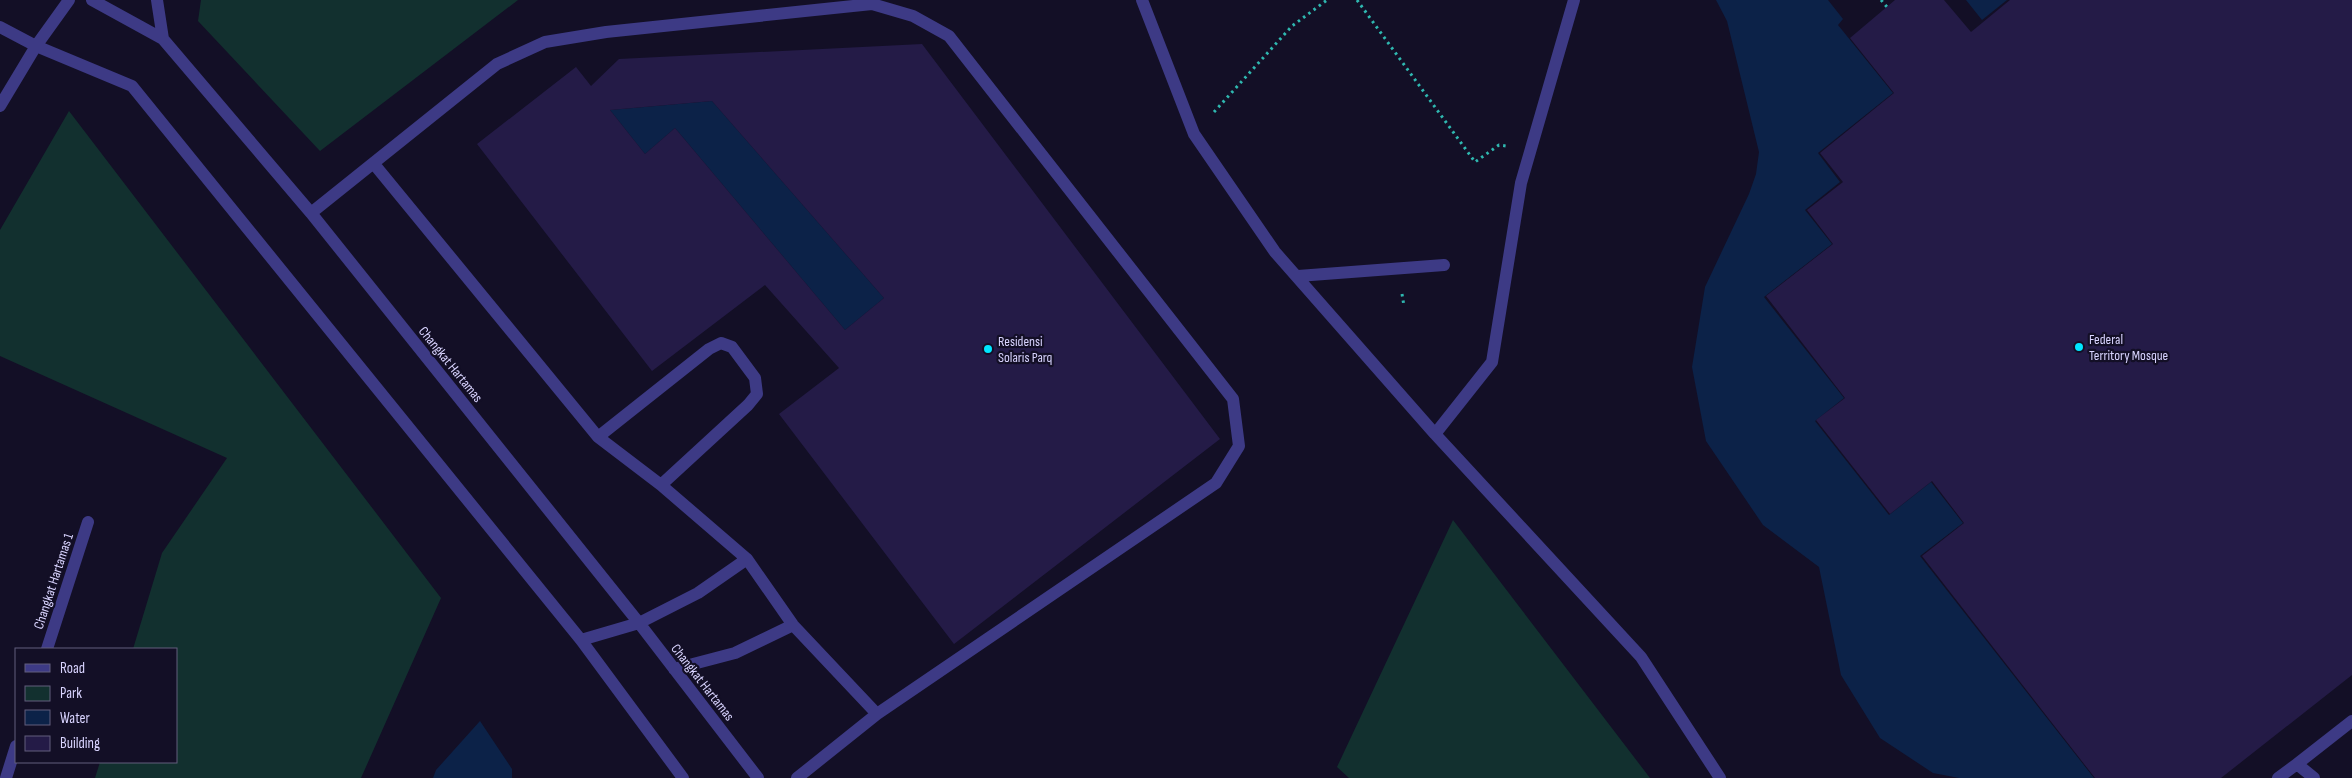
<svg xmlns="http://www.w3.org/2000/svg" width="2352" height="778" font-family="'Sofia Sans Condensed',sans-serif">
<style>
.green{fill:#12302f}
.water{fill:#0c2248}
.building{fill:#241b47;fill-rule:evenodd}
.lines{fill:none;stroke-linecap:round;stroke-linejoin:round}
.path{stroke:#2fb8b0;stroke-width:3;stroke-dasharray:2.5 4;stroke-linecap:butt}
.minor{stroke:#3d3a85;stroke-width:12}
.poi-dot{fill:#00e5ff;stroke:#130f26;stroke-width:2}
.labels{text-anchor:middle;stroke-width:4.5;stroke-linejoin:round;paint-order:stroke}
.poi-label{font-size:14px;fill:#d9d4ff;stroke:#130f26;text-anchor:start}
.street-label{font-size:14px;fill:#d9d4ff;stroke:#130f26}
</style>
<rect width="100%" height="100%" fill="#130f26"/>
<path class="green" d="M201,0H518L320,151L198,21Z
M69,111L441,598L361,778H95L100,762H176V649H133L162,553L227,458L0,356V230Z
M1453,520L1650,778H1349L1337,767Z"/>
<path class="water" d="M1716,0H1828L1843,19L1838,25L1893,93L1818,153L1840,182L1805,210L1832,244L1764,297L1844,398L1815,421L1889,515L1931,482L1963,523L1920,556L2094,778H1959L1933,773L1880,738L1841,675L1819,567L1763,525L1706,441L1692,367L1705,287L1749,194L1756,174L1759,152L1727,21Z
M1966,0H2007L1982,20Z
M712,101L884,298L845,330L675,128L645,154L610,110Z
M480,721L512,769V778H433L436,770Z"/>
<path class="building" d="M1895,0H1944L1971,32L2010,0H2352V675L2221,778H2095L1922,556L1964,523L1932,481L1890,514L1816,420L1845,398L1766,296L1833,244L1807,210L1843,182L1820,153L1894,93L1850,38Z
M922,44L1220,439L954,644L779,414L839,368L765,285L652,371L477,144L576,67L591,86L619,59ZM712,101L884,298L845,330L675,128L645,154L610,110Z"/>
<g class="lines">
<path class="path" d="M1357,0L1475,162L1499,145L1506,146
M1881,0L1887,7
M1214,112L1292,26L1327,0
M1402,294L1404,306"/>
<path class="minor" d="M92,0L163,39L311,213L639,623L758,778
M157,0L163,39
M1142,0L1194,134L1275,252L1435,434L1641,657L1720,778
M0,27L36,46L132,86L581,640L683,778
M0,106L36,46L69,0
M374,164L598,437L661,485L747,559L793,625L877,714
M311,213L497,64L545,42L606,32L872,4L913,16L949,36L1233,399L1239,446L1216,483L877,714L797,778
M1298,276L1444,265
M1435,434L1492,362L1521,183L1574,0
M598,437L709,349L721,343L732,347L755,378L757,394L748,405L661,485
M581,640L639,623L698,593L747,559
M47,649L88,522
M674,669L735,653L793,625
M6,778L16,746
M2278,778L2297,764
M2314,778L2297,764L2352,721"/>
</g>
<g class="poi-dot">
<circle cx="2079" cy="347" r="5"/>
<circle cx="988" cy="349" r="5"/>
</g>
<g class="labels">
<g class="poi-label">
<text x="2089" y="344">Federal<tspan x="2089" dy="16">Territory Mosque</tspan></text>
<text x="998" y="346">Residensi<tspan x="998" dy="16">Solaris Parq</tspan></text>
</g>
<g class="street-label">
<text transform="translate(451 364) rotate(51)" y="5">Changkat Hartamas</text>
<text transform="translate(53 581) rotate(-72)" y="5">Changkat Hartamas 1</text>
<text transform="translate(703 682) rotate(52)" y="5">Changkat Hartamas</text>
</g>
</g>
<rect x="15" y="648" width="162" height="115" fill="#130f26" stroke="#625e7d"/>
<rect x="25" y="664" width="25" height="8" fill="#3d3a85" stroke="#625e7d"/>
<text x="60" y="673" font-size="15" fill="#d9d4ff">Road</text>
<rect x="25" y="686" width="25" height="15" fill="#12302f" stroke="#625e7d"/>
<text x="60" y="698" font-size="15" fill="#d9d4ff">Park</text>
<rect x="25" y="710" width="25" height="15" fill="#0c2248" stroke="#625e7d"/>
<text x="60" y="723" font-size="15" fill="#d9d4ff">Water</text>
<rect x="25" y="736" width="25" height="15" fill="#241b47" stroke="#625e7d"/>
<text x="60" y="748" font-size="15" fill="#d9d4ff">Building</text>
</svg>
